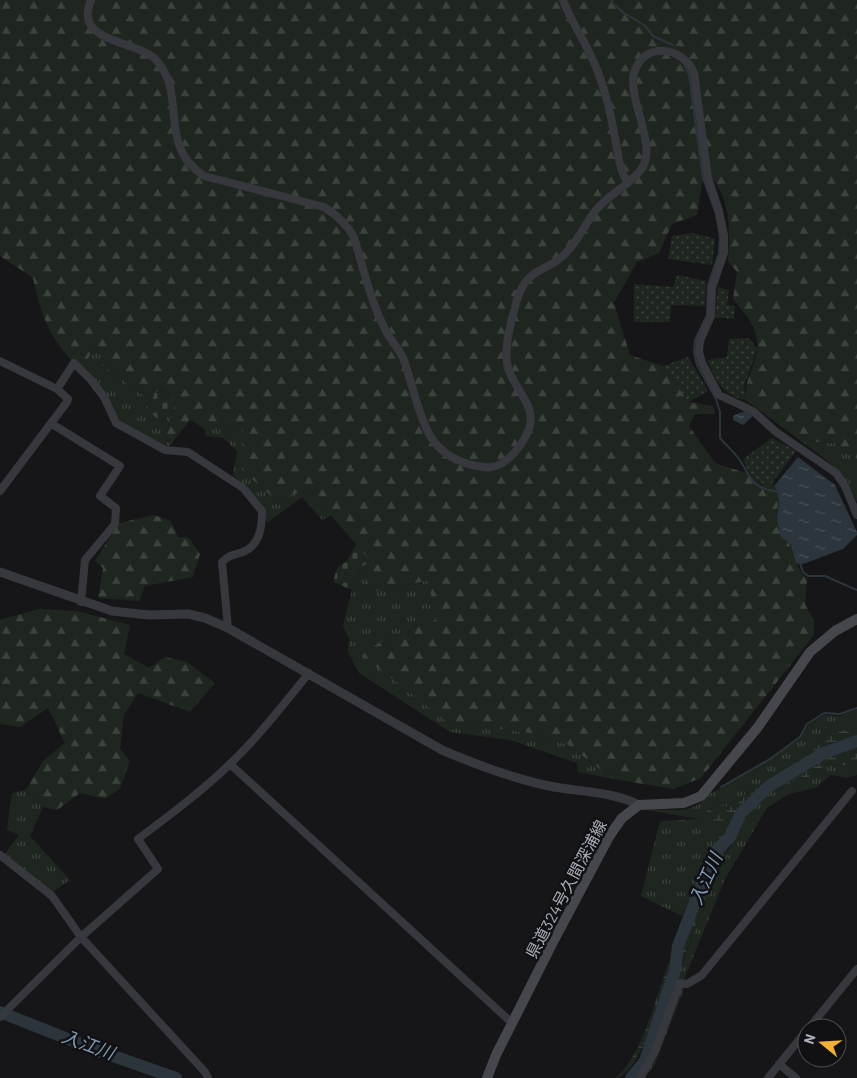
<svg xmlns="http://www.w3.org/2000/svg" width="857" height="1078" font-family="Barlow,'Noto Sans JP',sans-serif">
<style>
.grass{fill:url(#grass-tufts)}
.forest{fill:url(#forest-firs)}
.wetland{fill:url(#wetland-marsh)}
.cemetery{fill:url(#cemetery-stones)}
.garden{fill:url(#garden-dots)}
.water{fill:url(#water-ripples)}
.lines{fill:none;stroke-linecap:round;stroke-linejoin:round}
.stream{stroke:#2c353c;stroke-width:2}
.river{stroke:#2c353c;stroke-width:12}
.minor{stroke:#37383d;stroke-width:8}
.tertiary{stroke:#37383d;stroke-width:9}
.secondary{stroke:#45474d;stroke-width:10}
.labels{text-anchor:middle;stroke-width:5;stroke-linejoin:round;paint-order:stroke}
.street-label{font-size:16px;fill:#a8adb8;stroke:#111113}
.water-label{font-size:18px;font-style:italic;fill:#7f9bb3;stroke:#111113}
</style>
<defs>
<pattern id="grass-tufts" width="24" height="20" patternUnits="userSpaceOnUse" patternTransform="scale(1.25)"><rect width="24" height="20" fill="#1e261f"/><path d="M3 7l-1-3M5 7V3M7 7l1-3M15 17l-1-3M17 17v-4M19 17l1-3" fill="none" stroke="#3c433d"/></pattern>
<pattern id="forest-firs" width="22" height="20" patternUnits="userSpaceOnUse" patternTransform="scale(1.25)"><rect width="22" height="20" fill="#1e261f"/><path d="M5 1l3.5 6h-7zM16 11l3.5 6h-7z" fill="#3c433d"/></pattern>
<pattern id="wetland-marsh" width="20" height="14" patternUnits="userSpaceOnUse" patternTransform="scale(1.25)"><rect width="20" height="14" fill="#1e261f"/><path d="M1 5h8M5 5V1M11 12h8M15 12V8" fill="none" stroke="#3c433d"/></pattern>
<pattern id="cemetery-stones" width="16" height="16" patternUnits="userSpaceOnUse" patternTransform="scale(1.25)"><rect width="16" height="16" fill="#1e261f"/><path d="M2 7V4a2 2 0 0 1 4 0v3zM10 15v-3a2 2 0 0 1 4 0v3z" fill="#3c433d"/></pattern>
<pattern id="garden-dots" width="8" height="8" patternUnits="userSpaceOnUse" patternTransform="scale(1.25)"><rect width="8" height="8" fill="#1e261f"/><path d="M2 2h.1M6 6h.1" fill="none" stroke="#3c433d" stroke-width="1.8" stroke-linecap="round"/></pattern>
<pattern id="water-ripples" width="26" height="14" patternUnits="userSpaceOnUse" patternTransform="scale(1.25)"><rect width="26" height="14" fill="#2c353c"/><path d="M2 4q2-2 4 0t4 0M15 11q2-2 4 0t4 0" fill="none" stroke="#485056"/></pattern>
</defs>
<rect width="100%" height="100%" fill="#161618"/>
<path class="grass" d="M95,347L105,351L101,364L151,401L147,408L162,422L176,400L166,437L172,443L166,448L118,421L106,393L85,368L71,360H87Z
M243,423L275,499L310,490L332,515L322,520L302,497L267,523L263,505L233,475L237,451L223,438L206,436L205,429Z
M801,441L836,443L857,459V502C845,471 827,460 801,441Z
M370,561L363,594L429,580L436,620L364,650L448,722L531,733L567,744L613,779L578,772L577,763L510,740L450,732L359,673L348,652L349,639L343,626L354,582L349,576Z
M857,709V728L825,733L809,754L727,806L708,809L722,822L723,829L682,916L641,896L660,821L699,819L646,810C661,808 678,813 693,807C703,803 707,792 718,790L800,739L809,724L824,715L840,716Z
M827,764L848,766L857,764V775L847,778L831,775L815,788L789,794L767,808L725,879L685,977L684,989L655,1064L645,1078H635L646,1062L713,879L747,816L761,799L782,783L806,779Z
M26,790L43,807L30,836L70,880L53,892L4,855L19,835L7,829L12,793Z"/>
<path class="forest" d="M0,0H857V459L836,443L801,441L746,400C744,381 754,369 757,351C760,330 745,313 733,299L737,272L728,261C730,231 731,202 712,178L702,183L697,215L672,224L659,253L637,262L614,303L630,355L663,366L689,402L713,406L715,414H695L689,426L715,463L749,474L761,484L775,485L779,500L777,510L784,540C798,547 794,569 807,579L805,604L814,621V635L701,778L673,789L613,779L567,744L531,733L448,722L364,657V650L435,620L429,580L363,594L370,561L310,490L275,499L242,470L243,423L205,429L190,420L172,443L166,437L176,400L160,388L151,401L101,364L104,351L95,347L87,360H71C47,333 41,313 33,278L0,256Z
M154,515L171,521L178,537L189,538L200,554L193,577L145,586L139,601L98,598L103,568L95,561L119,523Z
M38,609L77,611L130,625L124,654L149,668L165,657L187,662L215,683L190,712L138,693L124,715L120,749L130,761L120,789L105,799L80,793L57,810L43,807L26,790L43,761L65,743L48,708L20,727L0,724V620Z"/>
<path class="wetland" d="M857,728V738L832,743L745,800L733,825L714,847L723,829L722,823L703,820L708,809L727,806L809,754L825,733Z
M857,746V764L848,766L827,764L806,779L782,783L831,753Z
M732,841L713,879L682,962L681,944L706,877L721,849Z
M669,961L671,971C663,992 639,1078 615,1078C642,1057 657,994 669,961Z"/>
<path class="cemetery" d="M159,388L176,400L162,423L146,408Z
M356,544L370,561L350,576L354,582L352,590L333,582L337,568L347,561Z"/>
<path class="garden" d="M693,233L715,239L712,265L668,259L672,236Z
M677,275L706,281L705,306L671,305L670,322H634V284L673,287Z
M718,287L729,290L727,305L735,306L734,319L715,317Z
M749,338L757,349L744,387L746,400C721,395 717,381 707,360L727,357L729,339Z
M688,357L708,391L689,402L663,366Z
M772,438L796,451L771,485C755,484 749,474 743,459Z"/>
<path class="water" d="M745,411L753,416L743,425L733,420V416Z
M798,457L835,485L857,532V535L843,549L803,564L796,563L791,545L781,537L777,520L779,500L775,485Z"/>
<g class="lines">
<path class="stream" d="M612,0V3L624,13L644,25L653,36L673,45
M684,64L689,75L703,178L716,214L720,237L719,253L708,285L707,315L695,340L694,352L697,365L716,399L720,412V438C726,445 733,451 739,459C750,475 752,490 776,491
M800,563L803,572L808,576H825L857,590
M721,787L770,759L800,737L807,724L824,713L840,714L857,708"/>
<path class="river" d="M0,1012L93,1049L176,1078
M631,1078L645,1061L675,970L678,946L714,853L730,837L741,813L769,786L824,753L857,741"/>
<path class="minor" d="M91,0C72,45 140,39 158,62C187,97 157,145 204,176L324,207C337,215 346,223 354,237C363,267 370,300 385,329C389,339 398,347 403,358C412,381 420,426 436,444C449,459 465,465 484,467C505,470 522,446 529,429C538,404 510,386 507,363C504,344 512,318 517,300C527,267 545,273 564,255C577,243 585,224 596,210C609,194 628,186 640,171C660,149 627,100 634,73C643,41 683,46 694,73L708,178L719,211L724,235V253L712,288L711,316L700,341L699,352L702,363L719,395L753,411L776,432L836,473L845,486L857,515
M563,0C574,29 592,50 601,81C607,98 611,116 614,133C618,151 618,166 627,182
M0,361L57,389
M52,424L120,466L100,496L116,508L115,524L85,560L81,602
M0,491L67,402L68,399L57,389L74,363L91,380L104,397L116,423L165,450L188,452L243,488L262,511C262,527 260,545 243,552C234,555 229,555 222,562L228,628
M230,764L512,1023
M0,855L52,896L81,937L205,1072L208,1078
M0,1017L81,937L158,869L138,839C170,815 202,791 231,763C259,736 284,704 309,673
M809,1028L857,969
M779,1064L796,1078
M640,1078L655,1051L680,983L687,984L702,975L852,791
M768,1078L807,1030"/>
<path class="tertiary" d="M0,572L112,611L149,615L188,614L205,618L228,628L442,750C477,765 511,778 549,786C578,792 612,791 639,805"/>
<path class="secondary" d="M487,1078L496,1055L553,942L610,835L622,818L639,805L684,803L701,796L758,727L810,652L835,631L857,619"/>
</g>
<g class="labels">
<g class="street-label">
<text transform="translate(566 889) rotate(-62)" y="6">県道324号久間深浦線</text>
</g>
<g class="water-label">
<text transform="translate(706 879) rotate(-66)" y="6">入江川</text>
<text transform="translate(88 1045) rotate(20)" y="6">入江川</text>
</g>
</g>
<g transform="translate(822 1043) rotate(288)"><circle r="24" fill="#111113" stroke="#4d4f55"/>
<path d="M0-4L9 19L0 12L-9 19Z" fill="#f2b134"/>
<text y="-8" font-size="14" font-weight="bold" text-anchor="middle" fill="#a8adb8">N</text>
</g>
</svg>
